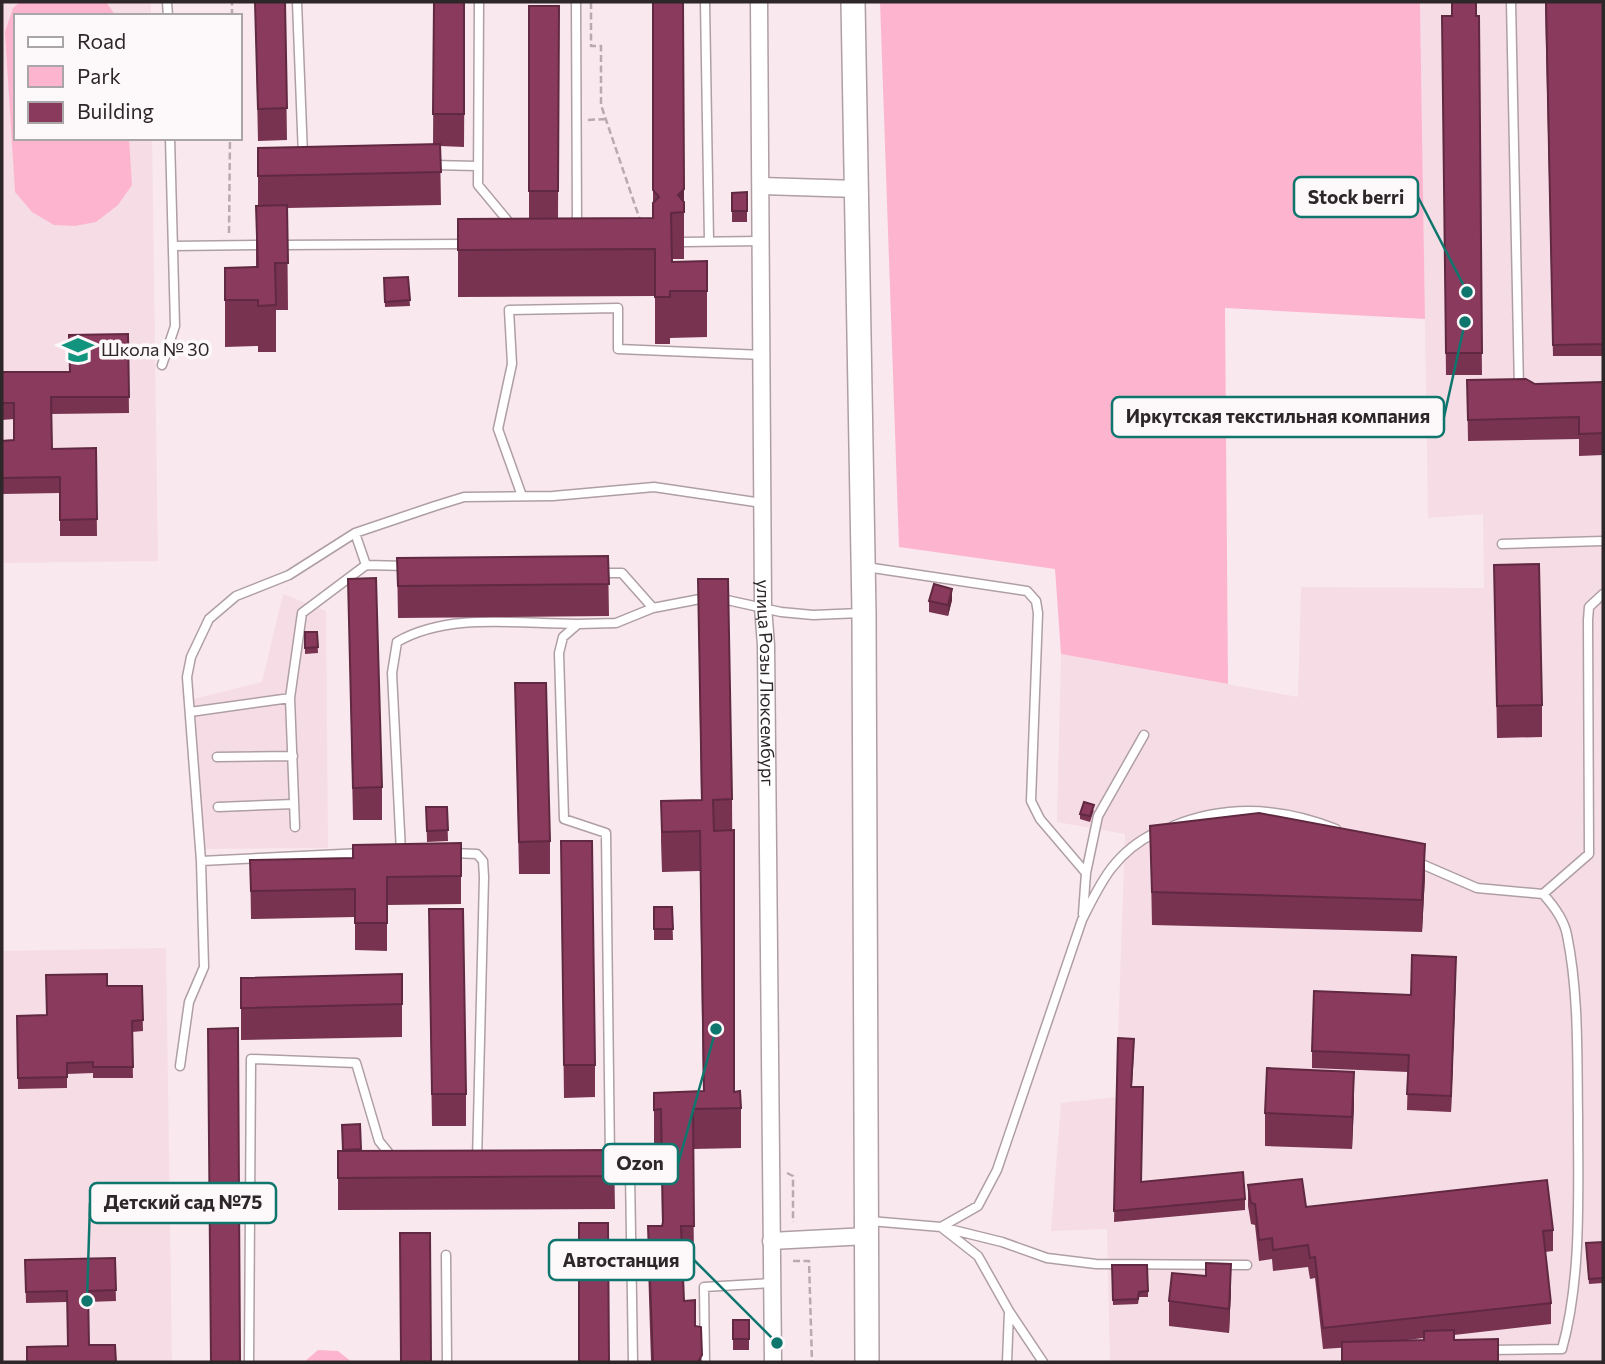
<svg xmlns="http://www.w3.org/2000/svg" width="1605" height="1364" font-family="Commissioner,sans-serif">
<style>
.built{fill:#f6dce5}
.green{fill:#fdb5cf}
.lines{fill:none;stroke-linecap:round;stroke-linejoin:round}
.lane-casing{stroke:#af9fa4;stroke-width:11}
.street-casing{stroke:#af9fa4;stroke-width:19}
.secondary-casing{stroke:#af9fa4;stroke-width:26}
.path{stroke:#b8aaaf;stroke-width:2.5;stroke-dasharray:7 3.5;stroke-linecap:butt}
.lane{stroke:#fff;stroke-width:8}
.street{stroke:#fff;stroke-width:16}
.secondary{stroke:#fff;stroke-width:23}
.wall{fill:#773350;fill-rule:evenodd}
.shaded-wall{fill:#612941}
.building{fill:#8a3b5d;stroke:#612941;stroke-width:2}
.labels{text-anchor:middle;stroke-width:7;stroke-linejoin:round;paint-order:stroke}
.poi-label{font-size:18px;fill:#2e2729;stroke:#fdf9fa;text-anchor:start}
.street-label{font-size:18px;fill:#2e2729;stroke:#fdf9fa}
.leader{fill:none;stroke:#0f766e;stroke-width:2.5}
.callout-dot{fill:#0f766e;stroke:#fdf9fa;stroke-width:2.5}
.callout{fill:#fdf9fa;stroke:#0f766e;stroke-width:2.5}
.callout-label{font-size:19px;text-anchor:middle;font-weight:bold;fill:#2e2729}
</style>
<rect width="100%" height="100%" fill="#f9e8ee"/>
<path class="built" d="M2,2H151V16H16V138H152L158,561L2,563Z
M1420,2H1603V1362H1110L1107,1229L1051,1231L1061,1103L1116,1097L1125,834L1057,822L1061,654L1298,697L1301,587L1484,588L1483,514L1428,518Z
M283,594L326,611L328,848L204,849L194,699L262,682Z
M166,948L172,1362H2V951Z"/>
<path class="green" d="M20,2H106L116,16H16V138H129L132,185L118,205L96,222L75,226L54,225L32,212L15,192L5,32L13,8Z
M880,2H1420L1425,319L1225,308L1228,684L1061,654L1055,569L899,547Z
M318,1350L338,1351L352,1362H304Z"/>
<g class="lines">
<g class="lane-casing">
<path id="lane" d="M167,2L168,16
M297,2L303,156
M479,2L478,185L512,226
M576,2L577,226
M705,2L709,241
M1511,2L1519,389
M432,165L477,166
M684,242L762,241
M278,245L468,244
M173,246L265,245
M162,365L175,326L170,138
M522,496L498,429L512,364L509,310L618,308V349L763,355
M355,533L366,565L406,566
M1502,544L1603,541
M866,567L1027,591L1036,601L1038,613L1031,801L1040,819L1086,873
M598,573H622L653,608
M190,712L290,698
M217,757L293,756
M218,807L294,804
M1173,826C1227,804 1283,808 1336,829
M295,827L290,698L302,613L366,565
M1157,832C1116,851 1101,881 1082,920L997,1170L978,1206L941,1227L1002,1242L1047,1258L1096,1264L1247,1265
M401,852L392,673L397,642C449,612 519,624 576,624
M452,853L477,854L483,861L484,877L477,1161
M201,861L362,853
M1417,862L1477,888L1543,894C1553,905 1564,919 1567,935C1579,994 1577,1056 1578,1116C1578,1190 1582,1278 1562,1349L1489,1350
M1543,894L1589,854L1588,620L1589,607L1603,594
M1083,914L1086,873L1098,816L1144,735
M180,1066L189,1002L204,967L201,861L187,677L191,657L209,619L236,596L289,575L355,533L435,506L464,497L553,496L654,487L762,503
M610,1159L606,833L564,819L559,653L563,637L578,624L616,623L653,608L700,599L727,600L781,612L813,615L861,613
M605,1167L630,1172L633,1362
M870,1221L941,1227L978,1256L1009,1311L1007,1362
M446,1255L447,1362
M1009,1311L1043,1362
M249,1362L251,1059L356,1063L379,1141L392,1157
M705,1362L704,1287L772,1283"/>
</g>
<g class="street-casing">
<g id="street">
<path id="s1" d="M759,2L763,607L766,645L773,1362"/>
<path d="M762,186L857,189"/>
<path d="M771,1241L867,1236"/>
</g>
</g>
<g class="secondary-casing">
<path id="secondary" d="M853,2L864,613L867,1362"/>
</g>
<path class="path" d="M591,2V46H601V105L640,220
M232,16V2
M588,120L606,119
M229,233L230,138
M787,1173L793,1176V1222
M793,1261H809L812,1362"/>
<use href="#lane" class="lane"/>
<use href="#street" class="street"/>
<use href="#secondary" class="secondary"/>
</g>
<path class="wall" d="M255,2H285L287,140L258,141Z
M434,2H465L464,147L440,146L441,205L287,208L288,310H276V352H258V346L225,347V268L256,267V206H258V148L433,144Z
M653,2L684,189V259H672V262L707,261V337L670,338V344H655V296L458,297V219H529V6H559L558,219L653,218Z
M1545,2H1603V356H1553Z
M1442,16H1479L1482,375H1446Z
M747,192V222H732V193Z
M408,277L410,306L385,307L384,278Z
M128,334L129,413L51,414L52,449L96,448L97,536H60V493L2,494V441L14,440V419L2,420V372H70Z
M1467,380L1535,384L1603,382V455L1579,456V439L1468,441Z
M608,556L609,616L398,618L397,558Z
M1494,565L1542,705V737L1497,738Z
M348,579L382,787V820H353Z
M698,579L732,799L734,1092L741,1108V1148L693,1149L694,1266H683L684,1301L695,1326L702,1362H651L648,1266V1226H662V1224L661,1149L654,1150V1093L703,1091L700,871L662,872L661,841V801L701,800Z
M952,600L948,616L929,612V601Z
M305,632H317L318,653L305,654Z
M515,683L550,841V874H519Z
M426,807H447L448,841L427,842Z
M1094,810L1090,822L1080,819V814Z
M1150,826L1425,876L1422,932L1152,925Z
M461,843V904L387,905V951L355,950V917L251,919L250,860L353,858Z
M561,873L595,1065V1097L564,1098Z
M654,907H672L673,940H654Z
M429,941L466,1094V1126H432Z
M1456,973L1451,1112L1407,1110L1408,1072L1312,1068V1051L1411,995Z
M402,974V1037L241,1040V978Z
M107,986H142L143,1031L132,1032L133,1078H93V1073L67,1074V1088L18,1089L17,1016L47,1015Z
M1118,1038L1134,1050L1132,1087L1141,1182L1245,1199V1210L1114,1222Z
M1354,1104L1352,1149L1265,1146V1113Z
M360,1124L361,1151L614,1150L615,1209L338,1210V1151H343L342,1125Z
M1248,1185L1306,1207L1553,1230V1251L1545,1252L1551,1303V1324L1454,1335V1340L1323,1349L1315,1278L1310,1279L1308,1267L1273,1271L1272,1259L1259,1261L1255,1225L1251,1224L1248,1206ZM1424,1338V1340L1398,1341Z
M1603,1242V1283L1589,1284L1586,1249Z
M115,1258L116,1301L88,1302L89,1345L68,1346L67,1302L26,1303L25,1260Z
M1112,1265L1148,1291V1297H1139L1138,1304L1113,1305Z
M1231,1289L1229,1333L1169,1326V1301Z
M733,1320H749V1350H733Z"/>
<path class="shaded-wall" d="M684,189V212L678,195Z
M952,589V600L948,616V605Z
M1425,844V876L1422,932V900Z
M1456,957V973L1451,1112V1096Z
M1354,1072V1104L1352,1149V1117Z
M1231,1264V1289L1229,1333V1309Z"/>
<path class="building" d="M255,2H285L287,108L258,109Z
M434,2H464V114H433Z
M653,2H683L684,189L678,195L684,202V212L671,213L672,262L707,261V291H670V297H655V249L458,250V219L653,218V203L659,197L653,190Z
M1452,2H1476V16H1479L1482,353H1446L1442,16H1452Z
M1546,2H1603V344L1553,345Z
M529,6H559L558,191H529Z
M440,144L441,172L258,176V148Z
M747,192V211H732V193Z
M287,205L288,263H275L276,305L258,306V300H225V268L258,267L256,206Z
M408,277L410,300L385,302L384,278Z
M128,334L129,397H51L52,449L96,448L97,519L60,520V477L2,478V441L14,440V403H2V372H70L69,335Z
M1526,379L1535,384L1603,382V433L1579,434V417L1468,420L1467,380Z
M608,556L609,584L398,586L397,558Z
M1539,564L1542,705L1497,706L1494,565Z
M376,578L382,787L353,788L348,579Z
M698,579H728L732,799L713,800L714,831L734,830V1092L740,1091L741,1108L693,1109L694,1226H681L684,1301L695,1300V1326L701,1327L702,1355L698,1362H653L648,1226H662L663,1222L661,1109L654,1110V1093L704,1091L700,831L662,832L661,801L702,800Z
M934,584L952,589L948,605L929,601Z
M305,632H317L318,647L305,648Z
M515,683H546L550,841L519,842Z
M1084,802L1094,805L1090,816L1080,814Z
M426,807H447L448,830L427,831Z
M1259,813L1425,844L1422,900L1152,892L1150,826Z
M561,841H592L595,1065H564Z
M461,843V876L387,877V923H355V889L251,891L250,860L353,858V845Z
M654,907H672L673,929H654Z
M429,909H463L466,1094H432Z
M1412,955L1456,957L1451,1096L1407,1094L1409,1055L1312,1051L1314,991L1411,995Z
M107,974V986H142L143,1020L132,1021L133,1067H93V1062L67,1063V1077L18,1078L17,1016L47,1015L46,975Z
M402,974V1004L241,1008V978Z
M238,1028L240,1362H211L208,1029Z
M1118,1038L1134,1039L1131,1087H1143L1141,1182L1243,1172L1245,1199L1114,1211Z
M1267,1068L1354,1072L1352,1117L1265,1113Z
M360,1124L361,1149L343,1150L342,1125Z
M614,1150L615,1176L338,1178V1151Z
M1302,1179L1306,1207L1547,1180L1553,1230L1543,1231L1551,1303L1323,1328L1315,1257L1310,1258L1308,1245L1273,1250L1272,1238L1259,1240L1255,1204L1251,1203L1248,1185Z
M579,1223H608L609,1362H579Z
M400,1233H430L431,1362H401Z
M1603,1242V1278L1589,1279L1586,1243Z
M115,1258L116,1290L88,1291L89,1345H115L116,1362H27V1347L68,1346L67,1291L26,1292L25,1260Z
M1206,1263L1231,1264L1229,1309L1169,1301L1172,1273L1206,1276Z
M1112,1265H1147L1148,1291L1139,1292L1138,1299L1113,1300Z
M733,1320H749V1339H733Z
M1454,1330V1340L1498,1339V1362H1342V1342L1424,1340V1331Z"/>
<defs>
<g id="school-bare" transform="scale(2.415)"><path d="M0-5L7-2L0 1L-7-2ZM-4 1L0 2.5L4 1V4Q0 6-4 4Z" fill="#12947e" stroke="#fdf9fa" stroke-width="2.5" paint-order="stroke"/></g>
</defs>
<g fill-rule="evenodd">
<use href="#school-bare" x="78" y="350"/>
</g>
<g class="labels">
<g class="poi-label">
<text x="101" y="356">Школа № 30</text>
</g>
<g class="street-label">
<text dy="6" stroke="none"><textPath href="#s1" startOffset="681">улица Розы Люксембург</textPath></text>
</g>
</g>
<path class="leader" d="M1467 292L1418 197M1465 322L1444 417M716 1029L678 1164M87 1301L90 1203M777 1343L694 1260"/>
<g class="callout-dot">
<circle cx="1467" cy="292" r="7"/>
<circle cx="1465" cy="322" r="7"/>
<circle cx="716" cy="1029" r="7"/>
<circle cx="87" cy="1301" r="7"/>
<circle cx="777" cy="1343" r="7"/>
</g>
<g class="callout">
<rect x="1294" y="177" width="124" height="40" rx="7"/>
<rect x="1112" y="397" width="332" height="40" rx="7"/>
<rect x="603" y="1144" width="75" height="40" rx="7"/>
<rect x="90" y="1183" width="186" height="40" rx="7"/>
<rect x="549" y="1240" width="145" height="40" rx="7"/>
</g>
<g class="callout-label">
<text x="1356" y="204">Stock berri</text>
<text x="1278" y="423">Иркутская текстильная компания</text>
<text x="640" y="1170">Ozon</text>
<text x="183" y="1209">Детский сад №75</text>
<text x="621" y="1267">Автостанция</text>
</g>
<rect width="1605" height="1364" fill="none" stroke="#2e2729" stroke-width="7"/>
<rect x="14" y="14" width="228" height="126" fill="#fdf9fa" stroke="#aaa5a6" stroke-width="2"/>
<rect x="28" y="37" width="35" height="10" fill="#ffffff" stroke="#aaa5a6" stroke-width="2"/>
<text x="77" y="49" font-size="21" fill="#2e2729">Road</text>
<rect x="28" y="66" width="35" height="21" fill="#fdb5cf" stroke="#aaa5a6" stroke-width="2"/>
<text x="77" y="84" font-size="21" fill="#2e2729">Park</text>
<rect x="28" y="102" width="35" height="21" fill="#8a3b5d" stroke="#aaa5a6" stroke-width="2"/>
<text x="77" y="119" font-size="21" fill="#2e2729">Building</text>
</svg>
